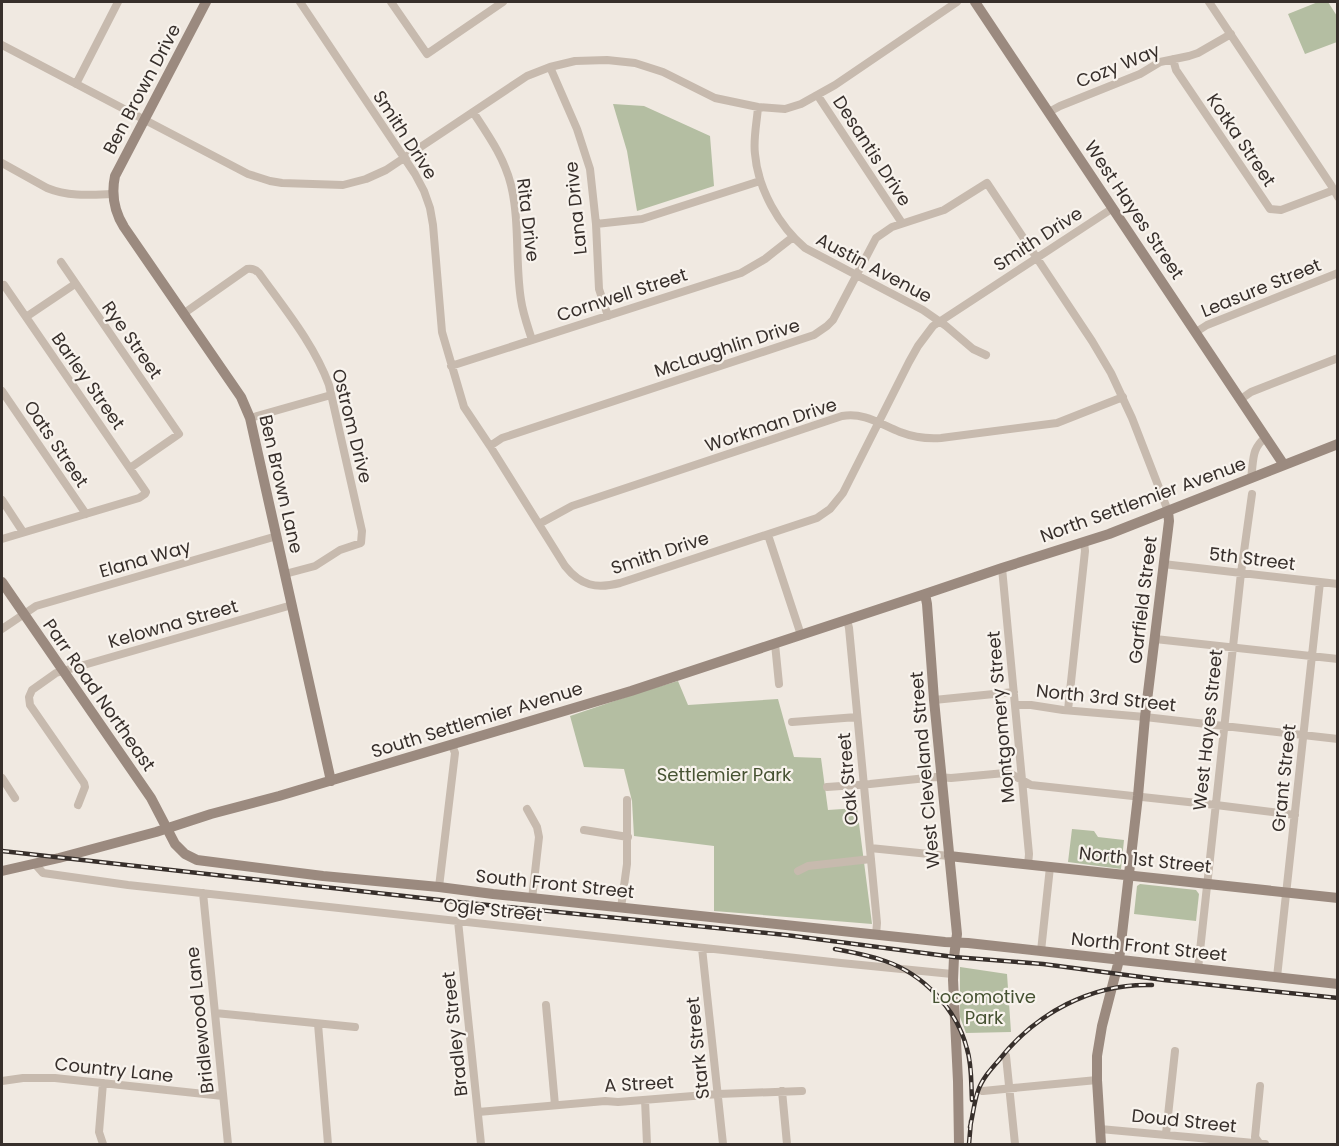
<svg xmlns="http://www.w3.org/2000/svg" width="1339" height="1146" font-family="Poppins,sans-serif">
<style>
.green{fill:#b4bea2}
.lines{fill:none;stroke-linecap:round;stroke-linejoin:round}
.street{stroke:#c7baae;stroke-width:8}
.secondary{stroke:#9b8a7f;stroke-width:10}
.rail-casing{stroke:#372f2b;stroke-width:4.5}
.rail{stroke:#f8f3ed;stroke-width:2;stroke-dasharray:7;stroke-linecap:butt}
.labels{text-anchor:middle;stroke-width:4.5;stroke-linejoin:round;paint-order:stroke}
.street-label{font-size:18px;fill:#372f2b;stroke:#f8f3ed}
.park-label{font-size:18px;fill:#465232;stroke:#f8f3ed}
</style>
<rect width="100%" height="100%" fill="#f0e9e1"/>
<path class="green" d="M1318,2H1328L1337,16V42L1305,54L1288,14Z
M613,104L644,106L710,136L714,186L637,211L627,151Z
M678,681L688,705L778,699L794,757L821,758L828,810L857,808L872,924L714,911V846L634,836L632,801L624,769L584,767L570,716L644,691Z
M1072,829L1094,831L1098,837L1124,840L1121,869L1068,862Z
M1140,884L1196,890L1199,894L1196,921L1134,914L1137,886Z
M960,967L1007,974L1011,1032L966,1033L960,1017Z"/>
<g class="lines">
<path class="street" d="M300,2L415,174L424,191L430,208L433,225L442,332L464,407L490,446L565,566C581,586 596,589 620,583L817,518L830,509L843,493L909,362L918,346L933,326L1113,208
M391,2L427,54L503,2
M1209,2L1331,185L1338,197
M2,45L248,174L270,181L282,183L343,185L366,179L386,170L527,76L550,67L575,61L607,60L635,63L663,72L715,98L758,107L785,109L801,104L835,85L957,2
M1173,59L1176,70L1270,209L1281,210L1334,190
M550,67L577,129L590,169L596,224L599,289L608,316
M76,84L118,2
M818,96L902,223
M758,107C757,122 753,139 755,154C758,189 779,226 805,248L923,310L946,326L973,349L986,355
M473,112C488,135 504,157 511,185C520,222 515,263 521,300C523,314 528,327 532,340
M1049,112L1060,106L1140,74L1160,62L1189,56L1198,53L1231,34
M2,163L47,188C69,197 90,195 113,194
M596,224L642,219L760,181
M61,262L179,434L130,468
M2,286L4,285L146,492L145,494L139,498L2,539
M183,314L247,269C252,268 255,269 259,273C284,308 314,344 329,385L362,531L361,543L340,550L315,566L285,574
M26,317L75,284
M1196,332L1207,325L1338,273
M451,366L741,273L765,259L793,237
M2,391L86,514
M1241,399L1251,392L1338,358
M250,418L331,395
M490,446L502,438L814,335L827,326L833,320L876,238L892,227L944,210L987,183L1092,341L1111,373L1132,418L1168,511
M1251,478C1254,459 1251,449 1266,437
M2,500L23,532
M539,524L572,506L842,416C864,412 880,424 900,432C913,437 927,439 941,438L1057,423L1123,397
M768,535L801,635
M1163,564L1338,584
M1002,568L1029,854L1028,865
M847,620L849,628L877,923L876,935
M2,629L36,606L277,536
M1155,639L1338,659
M775,644L779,684
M934,700L1014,692
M1015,705H1031L1063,710L1145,717L1338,739
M1068,710L1085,551L1084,542
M792,722L857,717
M2,778L15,798
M827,787L870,784L936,777L951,778L1005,773L1011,774L1031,785L1216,805L1295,815
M78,805L85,787L84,783L30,705L29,697L32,690L56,673L292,605
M527,809L537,827L539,837L532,899
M584,830L628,837
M870,848L949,856
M35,864L43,873L128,885L841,963L952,974
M798,871L808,866L871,859
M439,887L455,753L452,745
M203,893L228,1144
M621,908L627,864V800
M458,921L481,1144
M702,948L723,1144
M1041,951L1050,867
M1198,969L1241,573L1252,494
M1277,977L1320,582
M546,1005L555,1105
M215,1013L355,1027
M318,1024L328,1144
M1006,1056L1015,1144
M2,1081L23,1078H55L223,1096
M782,1091L787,1144
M983,1091L1097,1080
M645,1100L647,1144
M478,1112L605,1101L618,1102L718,1094L802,1091
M1100,1129L1265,1144
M1166,1134L1175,1051
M103,1144L99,1132L103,1083
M1260,1144L1255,1137L1260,1086"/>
<path class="secondary" d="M206,2L115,176C111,195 114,211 124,227L241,397L250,418L331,781
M975,2L1284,465
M2,582L151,798L175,844L185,854L197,860L323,876L439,887L493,894L945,942L968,943L1338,984
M925,594L927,604L934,700L957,934L954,957L953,980L958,1081L959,1144
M949,856L1338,898
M2,871L59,858L156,832L211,814L279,796L631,691L925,594L1002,568L1109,534L1338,444
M1101,1144L1097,1080V1056L1102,1026L1119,960L1138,796L1145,717L1169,521L1168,511"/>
<g class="rail-casing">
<path id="rail" d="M2,851L458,902L786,935L954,957L1043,964L1164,980L1338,998
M835,949C851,952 868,955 885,961C923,974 957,1009 967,1049C972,1065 971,1083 972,1100
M970,1127C973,1115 974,1102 978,1091C982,1079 991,1069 999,1060C1036,1013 1092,983 1152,985
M969,1144L971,1121"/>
</g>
<use href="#rail" class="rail"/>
</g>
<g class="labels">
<g class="street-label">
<text transform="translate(1118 66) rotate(-22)" y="6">Cozy Way</text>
<text transform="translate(142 89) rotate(-62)" y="6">Ben Brown Drive</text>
<text transform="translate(405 135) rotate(57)" y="6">Smith Drive</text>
<text transform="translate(1241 140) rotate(56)" y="6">Kotka Street</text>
<text transform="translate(872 151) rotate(57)" y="6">Desantis Drive</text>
<text transform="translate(576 208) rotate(-96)" y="6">Lana Drive</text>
<text transform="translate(1134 210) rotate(56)" y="6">West Hayes Street</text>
<text transform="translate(528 220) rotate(83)" y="6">Rita Drive</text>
<text transform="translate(1038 239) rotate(-33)" y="6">Smith Drive</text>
<text transform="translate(874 268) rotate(28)" y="6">Austin Avenue</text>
<text transform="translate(1261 288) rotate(-22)" y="6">Leasure Street</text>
<text transform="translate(622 295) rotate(-18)" y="6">Cornwell Street</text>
<text transform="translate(132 340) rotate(55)" y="6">Rye Street</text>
<text transform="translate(727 348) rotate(-18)" y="6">McLaughlin Drive</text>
<text transform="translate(88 381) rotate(55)" y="6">Barley Street</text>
<text transform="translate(771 425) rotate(-18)" y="6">Workman Drive</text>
<text transform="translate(352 426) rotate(76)" y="6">Ostrom Drive</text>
<text transform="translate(56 444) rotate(56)" y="6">Oats Street</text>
<text transform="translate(281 484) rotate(77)" y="6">Ben Brown Lane</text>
<text transform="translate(1143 500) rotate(-20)" y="6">North Settlemier Avenue</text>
<text transform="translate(660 553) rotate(-18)" y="6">Smith Drive</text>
<text transform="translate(145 559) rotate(-16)" y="6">Elana Way</text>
<text transform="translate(1252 559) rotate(7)" y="6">5th Street</text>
<text transform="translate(1143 600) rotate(-83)" y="6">Garfield Street</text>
<text transform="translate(173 624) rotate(-16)" y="6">Kelowna Street</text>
<text transform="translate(99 695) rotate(55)" y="6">Parr Road Northeast</text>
<text transform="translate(1106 698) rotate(6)" y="6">North 3rd Street</text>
<text transform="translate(1001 717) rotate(-95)" y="6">Montgomery Street</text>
<text transform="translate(477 720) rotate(-17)" y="6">South Settlemier Avenue</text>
<text transform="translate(1208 730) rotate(-84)" y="6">West Hayes Street</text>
<text transform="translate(925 770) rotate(-95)" y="6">West Cleveland Street</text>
<text transform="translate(1284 778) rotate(-84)" y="6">Grant Street</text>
<text transform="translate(848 779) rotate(-95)" y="6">Oak Street</text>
<text transform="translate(1145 860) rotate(6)" y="6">North 1st Street</text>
<text transform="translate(555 884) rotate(6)" y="6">South Front Street</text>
<text transform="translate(493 910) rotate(6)" y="6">Ogle Street</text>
<text transform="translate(1149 947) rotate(6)" y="6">North Front Street</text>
<text transform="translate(200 1020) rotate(-96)" y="6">Bridlewood Lane</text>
<text transform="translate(455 1034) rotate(-96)" y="6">Bradley Street</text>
<text transform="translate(698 1048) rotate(-96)" y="6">Stark Street</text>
<text transform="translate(114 1070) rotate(6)" y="6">Country Lane</text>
<text transform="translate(639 1084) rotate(-3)" y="6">A Street</text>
<text transform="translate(1184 1121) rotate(6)" y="6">Doud Street</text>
</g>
<g class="park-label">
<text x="724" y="781">Settlemier Park</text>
<text x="984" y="1003">Locomotive<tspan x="984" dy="21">Park</tspan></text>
</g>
</g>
<rect width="1339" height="1146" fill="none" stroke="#372f2b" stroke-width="6"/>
</svg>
